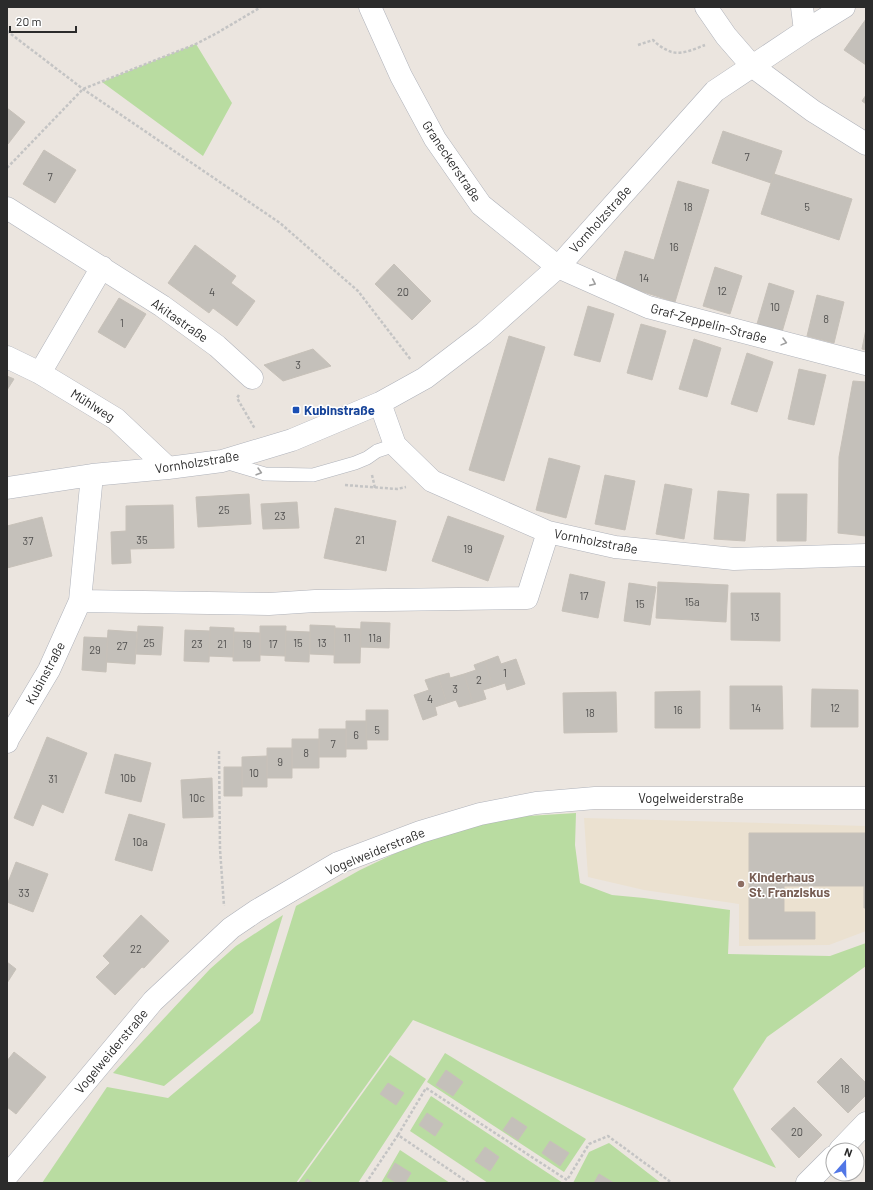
<svg xmlns="http://www.w3.org/2000/svg" width="873" height="1190" font-family="Barlow,sans-serif">
<style>
.education{fill:#ebe1d0}
.green{fill:#b9dca1}
.building{fill:#c4c0ba;stroke:#c7c1b9}
.lines{fill:none;stroke-linecap:round;stroke-linejoin:round}
.lane-casing{stroke:#afb2ba;stroke-width:14}
.street-casing{stroke:#afb2ba;stroke-width:23}
.secondary-casing{stroke:#afb2ba;stroke-width:23}
.path{stroke:#c4c4c4;stroke-width:2.5;stroke-dasharray:3 2;stroke-linecap:butt}
.lane{stroke:#fff;stroke-width:13}
.street{stroke:#fff;stroke-width:22}
.secondary{stroke:#fff;stroke-width:22}
.oneway{stroke:#a0a0a0}
.transit-dot{fill:#1a4fb4;stroke:#fff;stroke-width:1.5}
.education-dot{fill:#8d6e63;stroke:#fff;stroke-width:1.5}
.labels{text-anchor:middle;stroke-width:3;stroke-linejoin:round;paint-order:stroke}
.number-label{font-size:11px;fill:#51504f}
.street-label{font-size:13px;fill:#2b2b2b;stroke:#fff}
.transit-label{font-size:13px;font-weight:bold;fill:#164399;stroke:#fff;text-anchor:start}
.education-label{font-size:13px;font-weight:bold;fill:#785e54;stroke:#fff;text-anchor:start}
</style>
<rect width="100%" height="100%" fill="#ebe5df"/>
<path class="education" d="M584,818L866,826V931L829,945L739,946V904L644,890L588,877Z"/>
<path class="green" d="M196,44L232,103L203,156L102,82Z
M576,813L575,845L580,883L612,895L644,898L730,910L728,954L830,956L866,943V966L767,1037L733,1089L776,1168L413,1020L296,1183H42L107,1087L168,1098L260,1021L296,906L360,870L438,833L512,817Z
M283,915L253,1013L164,1086L113,1073L210,969L236,946Z
M445,1053L586,1139L564,1172L427,1082Z
M390,1055L426,1079L358,1183H298Z
M431,1096L563,1183H488L410,1131Z
M609,1143L661,1183H573L589,1152Z
M400,1150L450,1183H381Z"/>
<path class="building" d="M866,19V65L844,50Z
M866,95V104L862,101Z
M7,108L25,122L8,144L7,143Z
M723,131L782,151L771,183L712,163Z
M44,150L76,170L55,203L23,184Z
M774,174L852,199L839,240L761,214Z
M678,181L709,190L675,302L615,283L625,251L654,260Z
M195,245L236,276L231,283L255,301L237,326L213,308L209,313L168,283Z
M394,264L431,301L412,320L375,284Z
M715,267L742,276L730,314L703,306Z
M769,283L794,291L782,332L757,324Z
M817,295L844,302L834,343L807,336Z
M119,298L146,314L125,348L98,332Z
M588,306L614,314L600,362L574,355Z
M641,324L666,331L652,380L627,373Z
M866,329V350L862,349Z
M509,336L545,347L504,481L469,470Z
M694,339L721,348L707,397L679,389Z
M313,349L331,366L283,381L264,365Z
M747,353L773,362L757,412L731,404Z
M799,369L826,375L814,425L788,419Z
M7,376L14,379L7,390Z
M853,381L866,382V536L838,533L839,457Z
M549,458L580,466L566,518L536,510Z
M605,475L635,481L625,530L595,524Z
M665,484L692,489L684,539L656,534Z
M718,491L749,494L745,541L714,539Z
M249,494L251,524L198,527L196,497Z
M777,494H807L806,541H777Z
M297,502L299,528L263,529L261,504Z
M173,505L174,548L130,549L131,563L112,564L111,532L126,531V506Z
M335,508L396,521L386,571L324,558Z
M448,516L504,536L488,581L432,561Z
M42,517L52,556L7,568V526Z
M570,574L605,582L598,618L562,611Z
M658,582L728,585L726,622L656,618Z
M629,583L656,587L650,625L624,621Z
M731,593H780V641L731,640Z
M361,622L390,623L389,648L360,647Z
M310,625L335,626L334,655L310,654Z
M138,626L163,627L161,655L136,654Z
M260,626H286L285,656L260,655Z
M210,627L234,628L233,657L209,656Z
M335,628L361,629L360,663H334Z
M108,630L137,632L135,664L106,662Z
M185,630L210,631L209,662L184,661Z
M286,631L310,632L309,662L285,661Z
M234,632L260,633V661H233Z
M84,637L108,638L106,672L82,670Z
M498,656L501,664L516,659L525,684L507,690L505,683L493,687L485,661Z
M485,661L493,687L483,690L486,699L473,703L464,674L476,670L474,665Z
M449,673L450,678L464,674L473,703L459,707L456,700L447,703L438,676Z
M438,676L447,703L435,707L437,715L423,720L414,695L429,690L425,680Z
M730,686H782L783,729H730Z
M812,689L858,690V727H811Z
M700,691V728H655V692Z
M616,692L617,732L564,733L563,693Z
M366,710H388V740H366Z
M346,721H366L367,749H346Z
M319,729H346V757H319Z
M47,737L87,753L63,813L42,804L33,826L14,818Z
M292,739H319V768H292Z
M267,748H292V778H267Z
M115,754L151,763L141,802L105,793Z
M267,756V787H242V757Z
M224,767H242V796H224Z
M212,778L213,817L183,818L181,780Z
M129,814L165,824L152,871L115,860Z
M749,833H866V908H864V886H784V912H815V939H749Z
M16,862L48,874L33,912L7,902V885Z
M141,915L169,941L144,968L142,967L115,995L96,977L110,963L103,956Z
M7,962L16,969L7,983Z
M14,1052L46,1077L16,1114L7,1107V1061Z
M841,1058L866,1083V1095L848,1113L817,1082Z
M446,1070L463,1082L453,1096L436,1085Z
M388,1083L404,1093L396,1105L380,1094Z
M794,1107L822,1135L799,1158L771,1129Z
M427,1113L443,1124L435,1136L419,1125Z
M512,1117L527,1127L518,1140L503,1130Z
M550,1141L569,1153L560,1166L542,1153Z
M485,1147L499,1157L490,1171L475,1161Z
M395,1163L411,1173L405,1183H397L387,1177Z
M599,1174L614,1183H594Z
M307,1179L313,1183H304Z"/>
<g class="lines">
<g class="lane-casing">
<path id="lane" d="M225,462L265,474L313,475L355,463L367,458L377,451L395,445"/>
</g>
<g class="street-casing">
<path id="street" d="M370,7L401,76L435,139L481,205L558,267L648,307L866,364
M802,7L805,31
M7,208L162,306L217,346L252,378
M7,357L40,373L116,419L168,468
M40,373L102,267
M380,403L395,445L432,481L548,532L615,547L734,559L866,555
M7,488L92,475L168,468L222,461L292,440L380,403L425,378L484,333L558,267L715,91L805,31L844,7
M80,601L92,475
M7,742L8,739L49,670L80,601L269,604L315,601L527,598L548,532
M840,1150L866,1123
M7,1176L153,1001L231,928L256,911L338,863L420,832L480,814L536,803L595,798H866
M807,1183L833,1157"/>
</g>
<g class="secondary-casing">
<path id="secondary" d="M706,7L726,36L752,66L813,111L866,144"/>
</g>
<path class="path" d="M7,31L83,89L280,223L358,291L411,360
M638,45L653,40C657,44 662,48 667,50C679,57 694,49 705,45
M7,168L83,89L196,44L217,33L261,7
M239,395L237,398L255,429
M372,475L375,488
M345,485L397,489L406,487
M219,751L220,849L224,906
M398,1135L426,1088L567,1180L589,1144L608,1136L672,1183
M366,1183L398,1135L469,1183"/>
<use href="#lane" class="lane"/>
<use href="#street" class="street"/>
<use href="#secondary" class="secondary"/>
</g>
<defs><path id="oneway-chevron" d="M-2-3.5L2.5 0L-2 3.5" fill="none" stroke-width="1.6" stroke-linecap="round" stroke-linejoin="round"/></defs>
<g class="oneway">
<use href="#oneway-chevron" transform="translate(593 283) rotate(24)"/>
<use href="#oneway-chevron" transform="translate(784 342) rotate(15)"/>
<use href="#oneway-chevron" transform="translate(259 472) rotate(16)"/>
</g>
<rect class="transit-dot" x="292" y="406" width="8" height="8" rx="2"/>
<circle class="education-dot" cx="741" cy="884" r="4"/>
<g class="labels">
<g class="number-label">
<text x="747" y="161">7</text>
<text x="50" y="181">7</text>
<text x="688" y="211">18</text>
<text x="807" y="211">5</text>
<text x="674" y="251">16</text>
<text x="644" y="282">14</text>
<text x="722" y="295">12</text>
<text x="212" y="296">4</text>
<text x="403" y="296">20</text>
<text x="775" y="311">10</text>
<text x="826" y="323">8</text>
<text x="122" y="327">1</text>
<text x="298" y="369">3</text>
<text x="224" y="514">25</text>
<text x="280" y="520">23</text>
<text x="142" y="544">35</text>
<text x="360" y="544">21</text>
<text x="28" y="545">37</text>
<text x="468" y="553">19</text>
<text x="584" y="600">17</text>
<text x="692" y="606">15a</text>
<text x="640" y="608">15</text>
<text x="755" y="621">13</text>
<text x="347" y="642">11</text>
<text x="375" y="642">11a</text>
<text x="149" y="647">25</text>
<text x="298" y="647">15</text>
<text x="322" y="647">13</text>
<text x="197" y="648">23</text>
<text x="222" y="648">21</text>
<text x="247" y="648">19</text>
<text x="273" y="648">17</text>
<text x="122" y="650">27</text>
<text x="95" y="654">29</text>
<text x="505" y="677">1</text>
<text x="479" y="684">2</text>
<text x="455" y="693">3</text>
<text x="430" y="703">4</text>
<text x="756" y="712">14</text>
<text x="835" y="712">12</text>
<text x="678" y="714">16</text>
<text x="590" y="717">18</text>
<text x="377" y="734">5</text>
<text x="356" y="739">6</text>
<text x="333" y="748">7</text>
<text x="306" y="757">8</text>
<text x="280" y="766">9</text>
<text x="254" y="777">10</text>
<text x="128" y="782">10b</text>
<text x="53" y="783">31</text>
<text x="197" y="802">10c</text>
<text x="140" y="846">10a</text>
<text x="24" y="897">33</text>
<text x="136" y="953">22</text>
<text x="845" y="1093">18</text>
<text x="797" y="1136">20</text>
</g>
<g class="street-label">
<text transform="translate(452 161) rotate(56)" y="5">Graneckerstraße</text>
<text transform="translate(600 219) rotate(-48)" y="5">Vornholzstraße</text>
<text transform="translate(180 320) rotate(35)" y="5">Akitastraße</text>
<text transform="translate(709 323) rotate(15)" y="5">Graf-Zeppelin-Straße</text>
<text transform="translate(93 405) rotate(32)" y="5">Mühlweg</text>
<text transform="translate(197 462) rotate(-9)" y="5">Vornholzstraße</text>
<text transform="translate(596 541) rotate(11)" y="5">Vornholzstraße</text>
<text transform="translate(45 673) rotate(-62)" y="5">Kubinstraße</text>
<text x="691" y="803">Vogelweiderstraße</text>
<text transform="translate(375 851) rotate(-22)" y="5">Vogelweiderstraße</text>
<text transform="translate(111 1051) rotate(-50)" y="5">Vogelweiderstraße</text>
</g>
<g class="transit-label">
<text x="304" y="415">Kubinstraße</text>
</g>
<g class="education-label">
<text x="749" y="882">Kinderhaus<tspan x="749" dy="15">St. Franziskus</tspan></text>
</g>
</g>
<rect width="873" height="1190" fill="none" stroke="#2b2b2b" stroke-width="16"/>
<g transform="translate(845 1162) rotate(20)"><circle r="19" fill="#ffffff" stroke="#aaaaaa"/>
<path d="M0-3L7 15L0 10L-7 15Z" fill="#5176e6"/>
<text y="-6" font-size="11" font-weight="bold" text-anchor="middle" fill="#2b2b2b">N</text>
</g>
<path d="M10 26v6h66v-6" fill="none" stroke="#2b2b2b" stroke-width="2"/>
<text x="16" y="26" font-size="12" fill="#2b2b2b" stroke="#ffffff" stroke-width="3" paint-order="stroke">20 m</text>
</svg>
